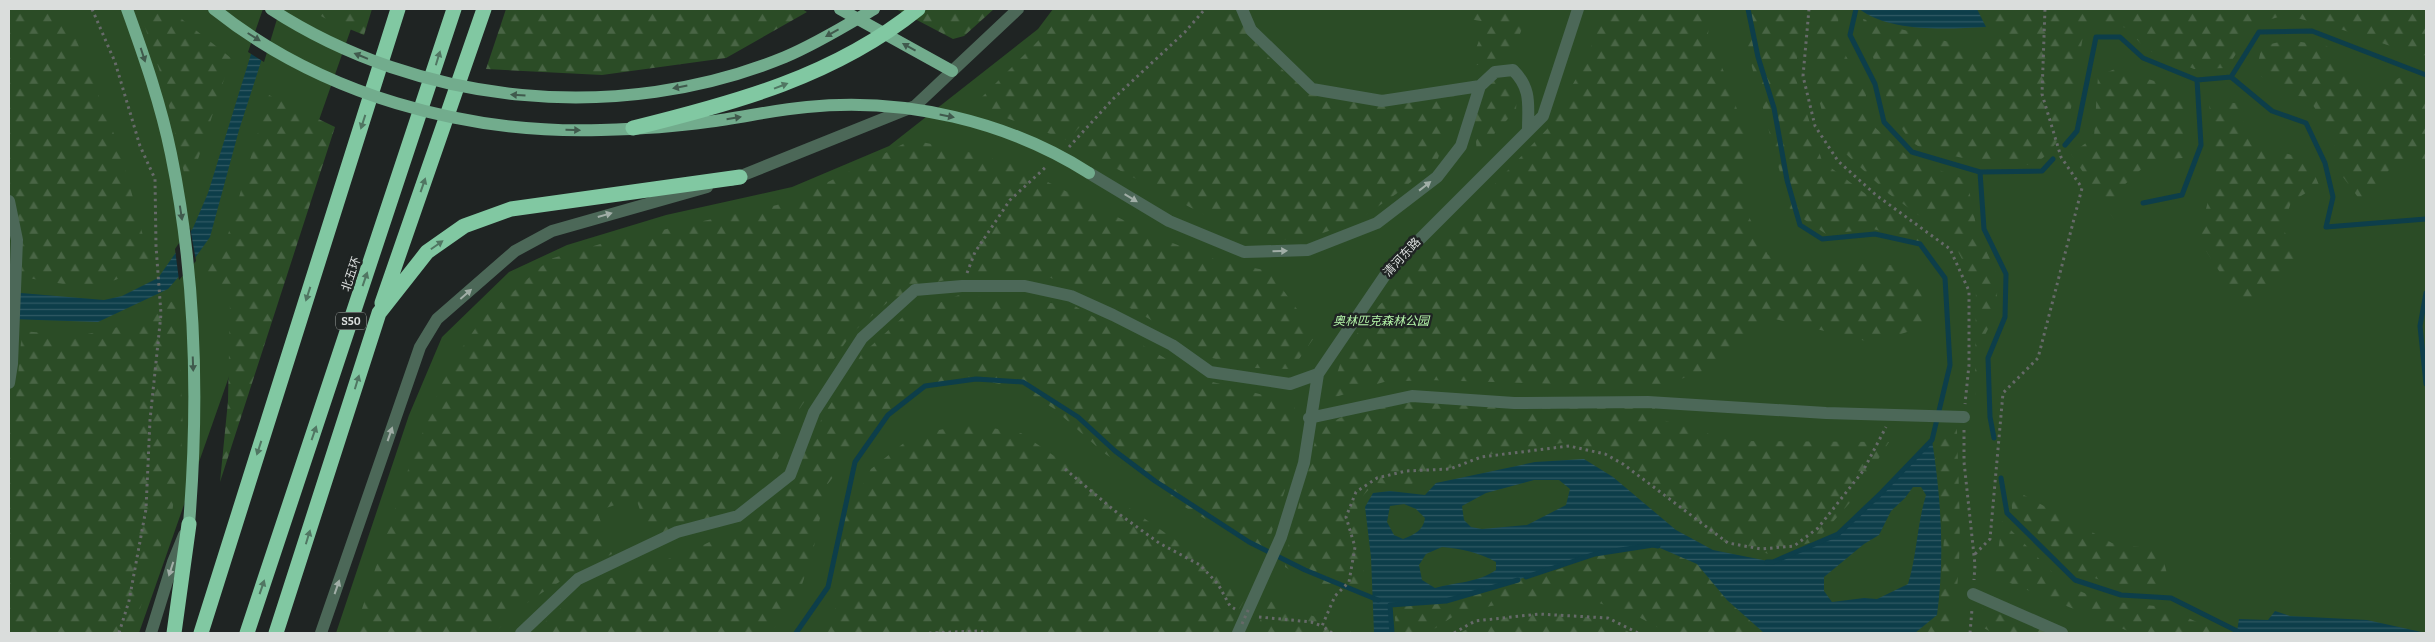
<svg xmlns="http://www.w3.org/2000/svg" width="2435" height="642" font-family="Bitter,'Noto Sans SC',serif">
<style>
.green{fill:#2b4c26}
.forest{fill:url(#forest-firs)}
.water{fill:url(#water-rules);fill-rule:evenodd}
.pier{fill:#1f2423}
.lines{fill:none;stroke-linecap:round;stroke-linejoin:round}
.stream{stroke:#0d3e4a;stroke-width:5}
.path{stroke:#666a69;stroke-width:3;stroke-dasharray:2.5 4;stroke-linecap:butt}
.minor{stroke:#4c6858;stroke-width:12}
.major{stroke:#72ac8d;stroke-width:12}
.highway{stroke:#81c8a2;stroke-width:15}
.path-bridge{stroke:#666a69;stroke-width:3;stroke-dasharray:2.5 4;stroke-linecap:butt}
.major-bridge{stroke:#72ac8d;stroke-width:12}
.highway-bridge{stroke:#81c8a2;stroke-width:15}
.oneway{fill:#405a4d}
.oneway2{fill:#507662}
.oneway3{fill:#a1aea7}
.labels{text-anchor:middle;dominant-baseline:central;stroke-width:5;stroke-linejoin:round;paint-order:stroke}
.shield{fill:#1f2423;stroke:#a2a6a4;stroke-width:1}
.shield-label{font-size:11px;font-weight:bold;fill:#dadddc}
.street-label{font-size:12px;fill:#dadddc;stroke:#1f2423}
.park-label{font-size:12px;font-style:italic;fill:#b6f7ab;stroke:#1f2423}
</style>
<defs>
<pattern id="forest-firs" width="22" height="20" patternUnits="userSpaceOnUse" patternTransform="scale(1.25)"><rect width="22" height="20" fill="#2b4c26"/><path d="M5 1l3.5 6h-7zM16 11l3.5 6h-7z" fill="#496545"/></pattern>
<pattern id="water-rules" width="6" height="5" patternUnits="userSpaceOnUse" patternTransform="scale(1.25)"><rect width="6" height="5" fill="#0d3e4a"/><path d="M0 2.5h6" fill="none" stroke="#305964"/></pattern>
</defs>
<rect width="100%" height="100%" fill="#1f2423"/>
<path class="green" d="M9 9H358L139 633H9Z
M1053 9H2426V633H336L409 415 442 337 509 272 567 245 666 215 792 187 889 146 1038 29Z"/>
<path class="forest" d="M9 9H64L120 149 151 266 92 289 22 277 21 233 9 177Z
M139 9H169L231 58 188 190 164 84Z
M308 9H372L364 35 330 21Z
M506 9H802L807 12 726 58 602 75 486 69Z
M896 9H994L964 36 953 39Z
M1065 9H1196L1067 140 973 106 1047 32Z
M1223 9H1237L1261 51 1301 86 1379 104 1462 93 1437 161 1396 194 1357 221 1300 241 1241 234 1079 149Z
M1459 9H1529L1512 56 1469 67 1486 22 1464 18Z
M1603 9H1711L1708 34 1729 84 1744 132 1743 179 1748 215 1768 255 1802 262 1896 265 1920 287 1928 325 1874 343 1775 319 1703 371 1659 387 1427 380 1384 382 1329 399 1344 352 1371 314 1549 127 1588 57Z
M1748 9H1803L1795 76 1822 161 1937 248 1905 237 1873 229 1826 234 1790 210 1748 52Z
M1819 9H1839L1837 40 1865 90 1871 124 1913 161 1967 180 1977 230 1998 277 1996 313 1985 335 1975 395 1976 286 1951 238 1889 194 1846 154 1825 123 1813 76 1814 21Z
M1982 9H2426V55L2420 56 2340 29 2285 15 2255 24 2227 68 2194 69 2147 50 2126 28 2107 22 2085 27C2075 68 2079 123 2046 155 2031 170 2010 165 1992 163 1978 161 1929 152 1918 146 1891 130 1870 48 1863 19L1994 54 1992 29Z
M2288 40 2327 46 2345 74 2368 95 2401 77 2426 88V159L2394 165 2360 200 2343 177 2332 135 2309 99 2273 88 2256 71 2262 46Z
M2115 69 2184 90 2183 158 2150 161 2122 187 2114 219 2071 154 2094 137 2098 76Z
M1507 76 1517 92 1516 110 1477 153C1474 119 1472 105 1494 78Z
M269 95 335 127 220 482 228 401 230 304 203 278 227 238Z
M2209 102 2237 103 2251 145 2308 159 2319 185 2291 202 2283 227 2296 263 2277 282 2252 303 2230 288 2194 232 2204 217 2216 169Z
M911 140 962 150 1014 165 1157 237 1219 261 1269 271 1316 335 1292 369 1255 368 1203 356 1169 330 1096 289 1034 274 973 273 925 285 888 302 852 333 798 411 770 477 747 504 724 517 650 540 636 498 597 511 612 554C576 573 519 600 496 633H354L408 470 447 370 481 320 550 259 607 242 777 205 830 181Z
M959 295 1073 305 1201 379 1295 403 1289 477 1265 554 1183 506 1104 453 1053 408 1021 389 968 377 917 386 866 434 827 485 813 551 794 609 771 631 762 633H533L563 606 608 579 689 552 752 521 785 487 825 413 861 355 903 317Z
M178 298 183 436 172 513 132 633H9V427L16 398 22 331 79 336 131 324Z
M1413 395 1654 407 1663 420 1732 441 1889 442 1854 498 1816 541 1769 554 1714 539 1604 449 1562 443 1479 456 1409 485 1375 483 1357 502 1365 590H1322L1285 567 1288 547 1318 430 1349 413Z
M969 424 1021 433 1249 591 1227 633H825L839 600 843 521 871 469 914 435Z
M1941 425 1957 429C1957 464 1969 614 1942 632 1936 636 1920 633 1912 633L1939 610 1944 538 1935 457Z
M2011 488 2112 543 2161 550 2170 586 2125 589 2078 572 2012 509Z
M2002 521 2064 584 2100 600 2164 607 2221 633H2133L1995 577Z
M1619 540 1675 545 1777 633H1668L1635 615 1581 597 1532 598 1460 612 1428 633H1396L1395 617 1408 597 1547 573 1591 559Z
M1270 601 1350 629 1351 633H1254Z
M1980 608 2058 633H1993L1982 627Z
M1525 613H1573L1619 627 1631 633H1460L1475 625Z"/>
<path class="water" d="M265 9H278L239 130 210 237 195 258 168 289 98 322 9 319V292L104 300 122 296 158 278 193 228 208 193Z
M1859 9H1977L1986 27C1946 29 1892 33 1859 9Z
M1932 440C1941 498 1945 556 1937 615L1915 633H1764L1727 600 1697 564 1653 545 1595 554 1493 588 1446 601 1390 605 1392 633H1374L1371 557 1365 507 1373 493 1390 491 1425 495 1436 483 1535 462 1584 459 1613 477 1676 530 1713 550 1773 562 1838 534 1881 493ZM1534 480H1559L1570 489 1566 505 1527 525 1482 529 1471 527 1464 520 1462 506 1486 493ZM1913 487H1921L1926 495C1917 524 1917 555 1908 584L1877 599 1864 598 1832 602 1824 591V577L1864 544 1879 535 1891 511 1905 498ZM1404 504 1416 509 1425 518C1423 531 1415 534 1403 539L1394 535 1387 522 1390 506ZM1442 547C1462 549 1478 552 1496 562V570C1477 583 1456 582 1435 588L1422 580 1419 565 1426 554Z
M2275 611 2290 616 2367 620 2426 633H2240L2237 631 2239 619 2268 620Z"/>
<path class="pier" d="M263 9H280L264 62 248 52Z
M190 227 196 261 179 280 175 249Z"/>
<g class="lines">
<path class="stream" d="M1748 9 1758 57 1774 108 1787 180 1800 225 1822 239 1875 234 1920 244 1945 278 1950 365 1932 440 1881 493 1838 534 1773 562H1767
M1856 9 1850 35 1875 84 1884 122 1912 152 1980 172 1984 229 2006 274 2005 317 1988 358 1990 417 1994 438
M2231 77 2272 111 2306 123 2325 163 2333 197 2326 227 2426 219
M2065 145 2077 131 2096 37H2120L2143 58 2197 80 2231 77 2259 32 2312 31 2426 75
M1980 172 2042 171 2053 159
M2143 203 2182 195 2201 145 2197 80
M2426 293 2420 326 2426 384
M2001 478 2007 513 2075 580 2121 595 2171 598 2237 631
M1526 577 1595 554 1653 545 1658 546
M796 633 828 587 855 462 888 415 925 386 976 379 1023 382 1078 417 1115 451 1155 481 1249 542 1305 570 1378 600
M1392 633 1390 605 1446 601 1518 580"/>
<path class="path" d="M92 9 115 62 140 146 155 179 156 246 161 314 150 420 146 509 129 601 119 633
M1809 9 1803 76 1815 126 1838 161 1876 195 1950 249 1969 291V365L1965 404
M1069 147 1113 99 1185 32 1205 9
M967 273 975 252 1010 200 1047 166
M1964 430V462L1975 565 1974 580
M1065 469 1115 511 1159 543 1200 565 1218 584 1230 606 1235 609
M1975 554 1990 539 2003 393 2038 358 2082 188 2061 157 2042 94 2045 9
M1259 617 1311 622 1322 626
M929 633 979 631 988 633
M1332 633 1322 626 1335 596 1349 582 1355 547 1346 517 1356 492 1377 478 1406 471 1450 469 1481 457 1569 446 1605 454 1623 464 1728 543 1761 549 1794 546 1818 528 1863 471 1886 427
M1454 633 1475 621 1539 614 1608 618 1638 633
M1970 633 1972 609"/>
<path class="minor" d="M1242 9 1251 30 1312 89 1382 101 1480 86 1495 72 1513 70C1532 89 1528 105 1528 130
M1089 173 1169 221 1244 252 1308 250 1377 223 1437 177 1461 146 1480 86
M731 180 915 106 1018 9
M9 201 17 240 12 364 9 383
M1309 418 1412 396 1514 403 1648 402 1826 413 1964 417
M1973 594 2062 633
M151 633 173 562 184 535
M321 633 420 347 437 319 515 251 552 231 707 187
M521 633 578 579 677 532 738 516 790 475 814 412 862 338 915 290 962 286H1025L1071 296 1113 315 1172 345 1210 372 1290 384 1318 374
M1238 633 1281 537 1304 463 1318 374 1388 271 1543 116 1578 9"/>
<path class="major" d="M127 9C144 56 161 105 171 154 196 275 199 401 189 524
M840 9 952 71"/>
<path class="highway" d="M382 303 484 9
M174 633 189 524
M201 633 398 9
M247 633 454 9
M276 633 379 313 427 252 464 226 511 209 740 177"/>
<path class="path-bridge" d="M1242 624 1249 608"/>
<path class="major-bridge" d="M214 9C322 95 464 134 601 130 636 129 672 127 707 122 740 118 773 110 807 107 904 97 1007 121 1089 173
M271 9C420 106 619 125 785 57 816 44 845 26 874 9"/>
<path class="highway-bridge" d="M633 128C735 103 835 76 918 9"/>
</g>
<defs><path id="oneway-solid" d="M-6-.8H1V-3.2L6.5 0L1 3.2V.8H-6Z" transform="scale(1.25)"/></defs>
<g class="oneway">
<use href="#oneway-solid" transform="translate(832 33) rotate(151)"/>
<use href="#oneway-solid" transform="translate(254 37) rotate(32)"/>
<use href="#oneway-solid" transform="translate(909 47) rotate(-151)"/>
<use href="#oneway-solid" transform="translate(143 55) rotate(72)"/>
<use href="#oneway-solid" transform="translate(361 56) rotate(-158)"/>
<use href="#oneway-solid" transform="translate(680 87) rotate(169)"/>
<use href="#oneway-solid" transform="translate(518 95) rotate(-176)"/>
<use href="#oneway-solid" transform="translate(947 116) rotate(11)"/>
<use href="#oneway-solid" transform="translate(734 118) rotate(-9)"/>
<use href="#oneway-solid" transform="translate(573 130) rotate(2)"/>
<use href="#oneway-solid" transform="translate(181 213) rotate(81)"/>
<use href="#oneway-solid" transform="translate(193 364) rotate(88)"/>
</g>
<g class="oneway2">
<use href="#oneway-solid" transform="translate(438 58) rotate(-73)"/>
<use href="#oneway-solid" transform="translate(781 86) rotate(-21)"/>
<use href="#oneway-solid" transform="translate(363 122) rotate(108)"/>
<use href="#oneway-solid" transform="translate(423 185) rotate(-71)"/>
<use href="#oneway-solid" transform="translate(437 245) rotate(-35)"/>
<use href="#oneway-solid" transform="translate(365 279) rotate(-71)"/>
<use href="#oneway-solid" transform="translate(308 294) rotate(108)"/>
<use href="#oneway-solid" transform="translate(357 382) rotate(-73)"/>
<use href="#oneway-solid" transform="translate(314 433) rotate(-71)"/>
<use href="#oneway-solid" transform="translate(259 448) rotate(108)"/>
<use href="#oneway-solid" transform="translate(308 537) rotate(-73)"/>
<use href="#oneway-solid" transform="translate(262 587) rotate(-71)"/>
</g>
<g class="oneway3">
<use href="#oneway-solid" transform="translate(1425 186) rotate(-38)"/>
<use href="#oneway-solid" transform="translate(1131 198) rotate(31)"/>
<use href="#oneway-solid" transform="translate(605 215) rotate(-16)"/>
<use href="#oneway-solid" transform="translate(1280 251) rotate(-2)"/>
<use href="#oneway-solid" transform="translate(466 294) rotate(-41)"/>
<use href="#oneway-solid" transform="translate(390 434) rotate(-71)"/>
<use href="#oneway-solid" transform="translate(171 569) rotate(108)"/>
<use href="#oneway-solid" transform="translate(337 587) rotate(-71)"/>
</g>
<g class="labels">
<rect class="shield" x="336" y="312.5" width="30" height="17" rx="4"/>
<g class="shield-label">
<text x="351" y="321">S50</text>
</g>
<g class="street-label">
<text transform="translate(1402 257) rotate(-47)">清河东路</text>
<text transform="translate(351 274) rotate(-71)">北五环</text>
</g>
<g class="park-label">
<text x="1381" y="321">奥林匹克森林公园</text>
</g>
</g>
<rect width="2435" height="642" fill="none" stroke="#dadddc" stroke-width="20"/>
</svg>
